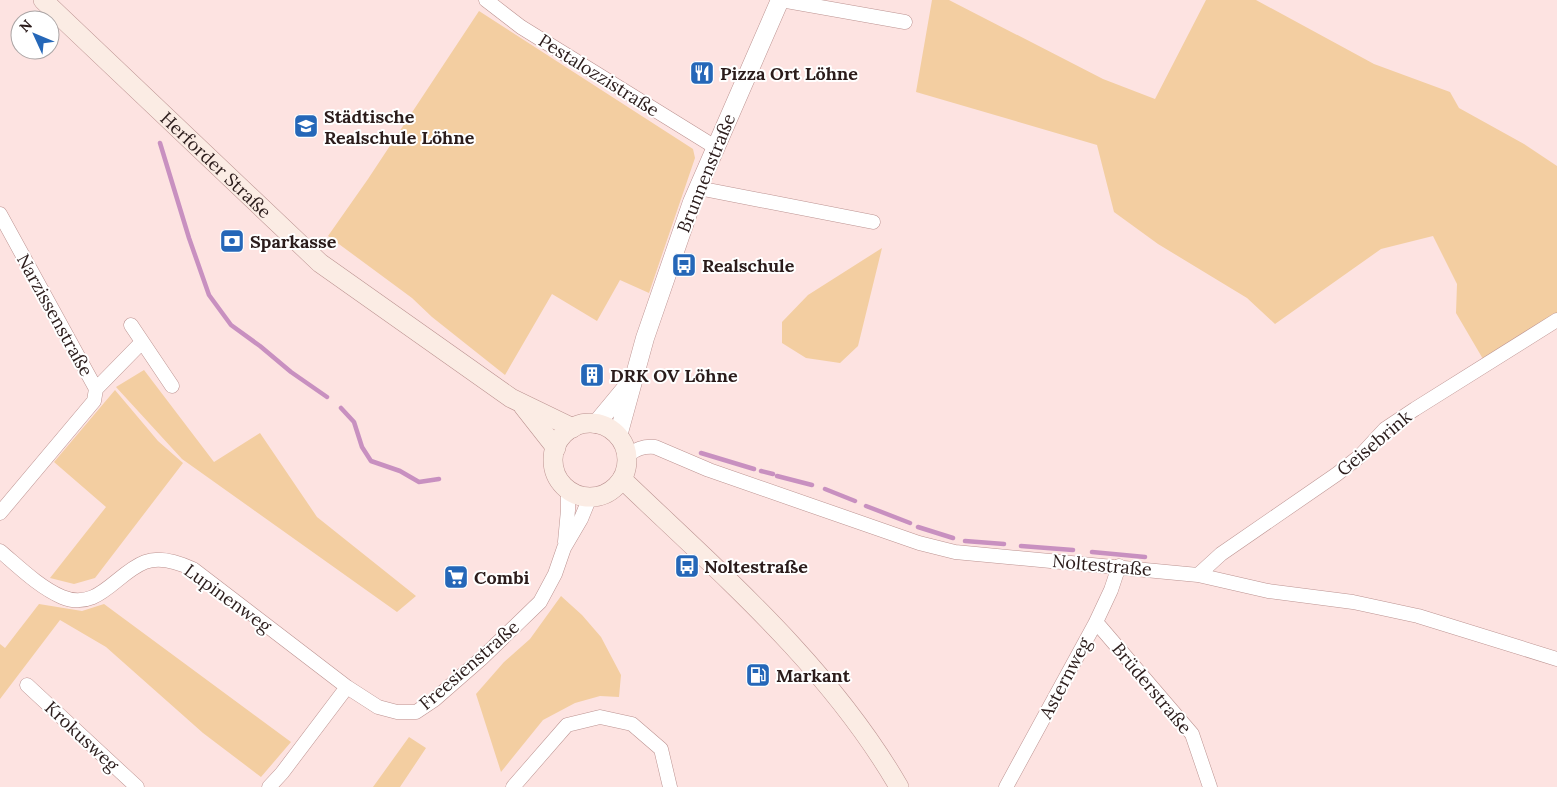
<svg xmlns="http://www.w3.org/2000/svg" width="1557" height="787" font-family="Lora,serif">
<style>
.green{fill:#f3cea1}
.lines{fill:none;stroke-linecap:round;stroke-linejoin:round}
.stream{stroke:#c890c0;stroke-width:4.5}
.minor-casing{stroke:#bc9391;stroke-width:15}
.tertiary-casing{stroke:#bc9391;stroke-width:19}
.secondary-casing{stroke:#bc9391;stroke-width:20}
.minor{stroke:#fff;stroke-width:14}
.tertiary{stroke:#fff;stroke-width:18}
.secondary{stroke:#fbece4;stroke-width:19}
.labels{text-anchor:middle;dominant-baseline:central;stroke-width:4;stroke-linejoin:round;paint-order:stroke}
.poi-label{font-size:18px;font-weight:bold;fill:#2b1c1b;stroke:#fff;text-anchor:start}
.street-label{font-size:18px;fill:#2b1c1b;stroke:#fff}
</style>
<rect width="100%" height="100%" fill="#fde3e1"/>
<path class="green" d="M932 0H949L1103 79 1155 99 1206 0H1256L1374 64 1450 92 1459 108 1524 144 1557 166V313L1483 359 1456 313 1457 284 1433 236 1381 249 1275 324 1247 298 1158 244 1114 212 1097 145 916 92Z
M479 11 693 149 695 158 649 293 620 280 597 321 552 294 505 375 432 317 412 298 328 236 368 179Z
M882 248 858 346 840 363 806 358 782 343V322L808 295Z
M144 370 214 462 260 433 317 517 416 596 397 612 182 459 116 387Z
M115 390 158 441 183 463 95 578 74 584 50 578 106 507 54 462Z
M561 596 582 615 601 637 621 675 619 697 600 696 575 703 543 720 501 772 476 694 504 662 530 639Z
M39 604 82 611 104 604 291 742 261 777 203 733 106 647 60 620 0 699V644L5 648Z
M409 737 426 748 400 787H373Z"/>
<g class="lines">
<path class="stream" d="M160 143 189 238 209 295 231 325 260 346 291 372 327 397
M341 408 354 422 362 447 371 461 400 471 419 482 439 479
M701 453 754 469
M761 471 773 474
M777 476 812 485
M825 489 855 501
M866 506 910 523
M918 527 953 538
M965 541 1004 544
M1021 546 1073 550
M1092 552 1145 557"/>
<defs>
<path id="minor" d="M486 0 521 27 715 147
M781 0 905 22
M698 188 873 222
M0 214 96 389 94 401 0 513
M131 325 172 386
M96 389 142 342
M627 456C636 449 643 446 655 447L709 470 919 543 955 552 1198 575 1268 591 1353 602 1418 616 1557 659
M565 542 568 510V490
M0 551C19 567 39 587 62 597 98 612 116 573 145 562 160 556 180 563 193 569L347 687
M1198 575 1221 554 1337 474 1360 456 1385 429 1415 409 1557 320
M1096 622 1192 734 1210 787
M27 685 137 787
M269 787 282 773 347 687 378 707 397 712H416L434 700 482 658 540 602 555 574 564 548 581 519 590 497
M513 787 567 725 600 717 632 724 661 749 670 787
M1006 787 1096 622 1111 590 1119 566"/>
<path id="tertiary" d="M596 424 630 383
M618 436 645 338 692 202 780 0"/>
<g id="secondary">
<path id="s1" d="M43 0 320 263 511 398 573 428"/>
<path d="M523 406 556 448"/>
<circle cx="590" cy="460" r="37"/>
<path d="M622 479C721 574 829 666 899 787"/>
</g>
</defs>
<use href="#minor" class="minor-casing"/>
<use href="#tertiary" class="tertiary-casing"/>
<use href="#secondary" class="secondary-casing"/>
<use href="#minor" class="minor"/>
<use href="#tertiary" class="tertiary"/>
<use href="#secondary" class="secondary"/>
</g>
<defs>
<symbol id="restaurant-square" viewBox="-11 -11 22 22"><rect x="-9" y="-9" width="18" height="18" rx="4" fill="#2567b8" stroke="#fff"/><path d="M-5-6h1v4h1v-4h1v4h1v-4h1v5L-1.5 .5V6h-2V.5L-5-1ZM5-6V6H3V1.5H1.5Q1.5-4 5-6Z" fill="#fff"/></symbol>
<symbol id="school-square" viewBox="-11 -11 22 22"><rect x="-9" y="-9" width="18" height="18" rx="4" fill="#2567b8" stroke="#fff"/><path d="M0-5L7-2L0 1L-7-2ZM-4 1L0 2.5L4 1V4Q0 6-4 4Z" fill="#fff"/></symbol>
<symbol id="bank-square" viewBox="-11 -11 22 22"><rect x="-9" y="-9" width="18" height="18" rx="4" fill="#2567b8" stroke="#fff"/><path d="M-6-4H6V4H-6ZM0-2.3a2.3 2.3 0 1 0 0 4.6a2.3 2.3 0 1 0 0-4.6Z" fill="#fff"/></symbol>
<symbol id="bus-square" viewBox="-11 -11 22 22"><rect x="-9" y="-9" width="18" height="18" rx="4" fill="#2567b8" stroke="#fff"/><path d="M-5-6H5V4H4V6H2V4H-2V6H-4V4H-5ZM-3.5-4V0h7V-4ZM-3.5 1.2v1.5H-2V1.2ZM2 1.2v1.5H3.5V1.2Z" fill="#fff"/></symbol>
<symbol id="building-square" viewBox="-11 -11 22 22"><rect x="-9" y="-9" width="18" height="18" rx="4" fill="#2567b8" stroke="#fff"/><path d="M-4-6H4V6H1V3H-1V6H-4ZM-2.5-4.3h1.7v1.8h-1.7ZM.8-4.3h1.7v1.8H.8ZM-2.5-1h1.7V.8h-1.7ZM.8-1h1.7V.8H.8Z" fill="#fff"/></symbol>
<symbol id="supermarket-square" viewBox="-11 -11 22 22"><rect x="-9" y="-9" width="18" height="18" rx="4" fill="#2567b8" stroke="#fff"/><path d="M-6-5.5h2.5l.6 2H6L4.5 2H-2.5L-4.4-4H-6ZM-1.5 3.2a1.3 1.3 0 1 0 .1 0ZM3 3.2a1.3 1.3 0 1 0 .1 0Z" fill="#fff"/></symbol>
<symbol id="fuel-square" viewBox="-11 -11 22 22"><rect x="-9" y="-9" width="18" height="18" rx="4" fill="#2567b8" stroke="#fff"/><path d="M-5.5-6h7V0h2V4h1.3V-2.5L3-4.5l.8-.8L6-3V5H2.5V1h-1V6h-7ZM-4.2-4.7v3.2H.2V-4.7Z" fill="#fff"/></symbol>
</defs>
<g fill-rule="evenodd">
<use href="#restaurant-square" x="688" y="59" width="28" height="28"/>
<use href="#school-square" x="292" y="112" width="28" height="28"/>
<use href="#bank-square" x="218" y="227" width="28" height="28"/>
<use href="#bus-square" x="670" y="251" width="28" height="28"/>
<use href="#building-square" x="578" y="361" width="28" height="28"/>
<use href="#bus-square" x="673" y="552" width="28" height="28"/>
<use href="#supermarket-square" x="442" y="563" width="28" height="28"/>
<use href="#fuel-square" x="744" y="661" width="28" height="28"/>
</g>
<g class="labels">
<g class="poi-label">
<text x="720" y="73">Pizza Ort Löhne</text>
<text x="324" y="116">Städtische<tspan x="324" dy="21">Realschule Löhne</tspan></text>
<text x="250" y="241">Sparkasse</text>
<text x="702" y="265">Realschule</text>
<text x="610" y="375">DRK OV Löhne</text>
<text x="704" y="566">Noltestraße</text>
<text x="474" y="577">Combi</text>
<text x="776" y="675">Markant</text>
</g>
<g class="street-label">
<text transform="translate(599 75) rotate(32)">Pestalozzistraße</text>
<text stroke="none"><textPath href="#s1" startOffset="239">Herforder Straße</textPath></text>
<text transform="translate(706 173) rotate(-68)">Brunnenstraße</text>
<text transform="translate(55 315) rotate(61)">Narzissenstraße</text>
<text transform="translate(1374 443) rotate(-40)">Geisebrink</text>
<text transform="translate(1102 565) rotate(5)">Noltestraße</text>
<text transform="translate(228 598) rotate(36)">Lupinenweg</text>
<text transform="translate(469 665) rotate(-41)">Freesienstraße</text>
<text transform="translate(1065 678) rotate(-62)">Asternweg</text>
<text transform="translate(1152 688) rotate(50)">Brüderstraße</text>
<text transform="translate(82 736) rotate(43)">Krokusweg</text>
</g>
</g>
<g transform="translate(35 35) rotate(314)"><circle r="24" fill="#ffffff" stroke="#aaa4a4"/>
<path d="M0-4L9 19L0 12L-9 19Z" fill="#2567b8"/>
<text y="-8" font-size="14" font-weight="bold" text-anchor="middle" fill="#2b1c1b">N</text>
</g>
</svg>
